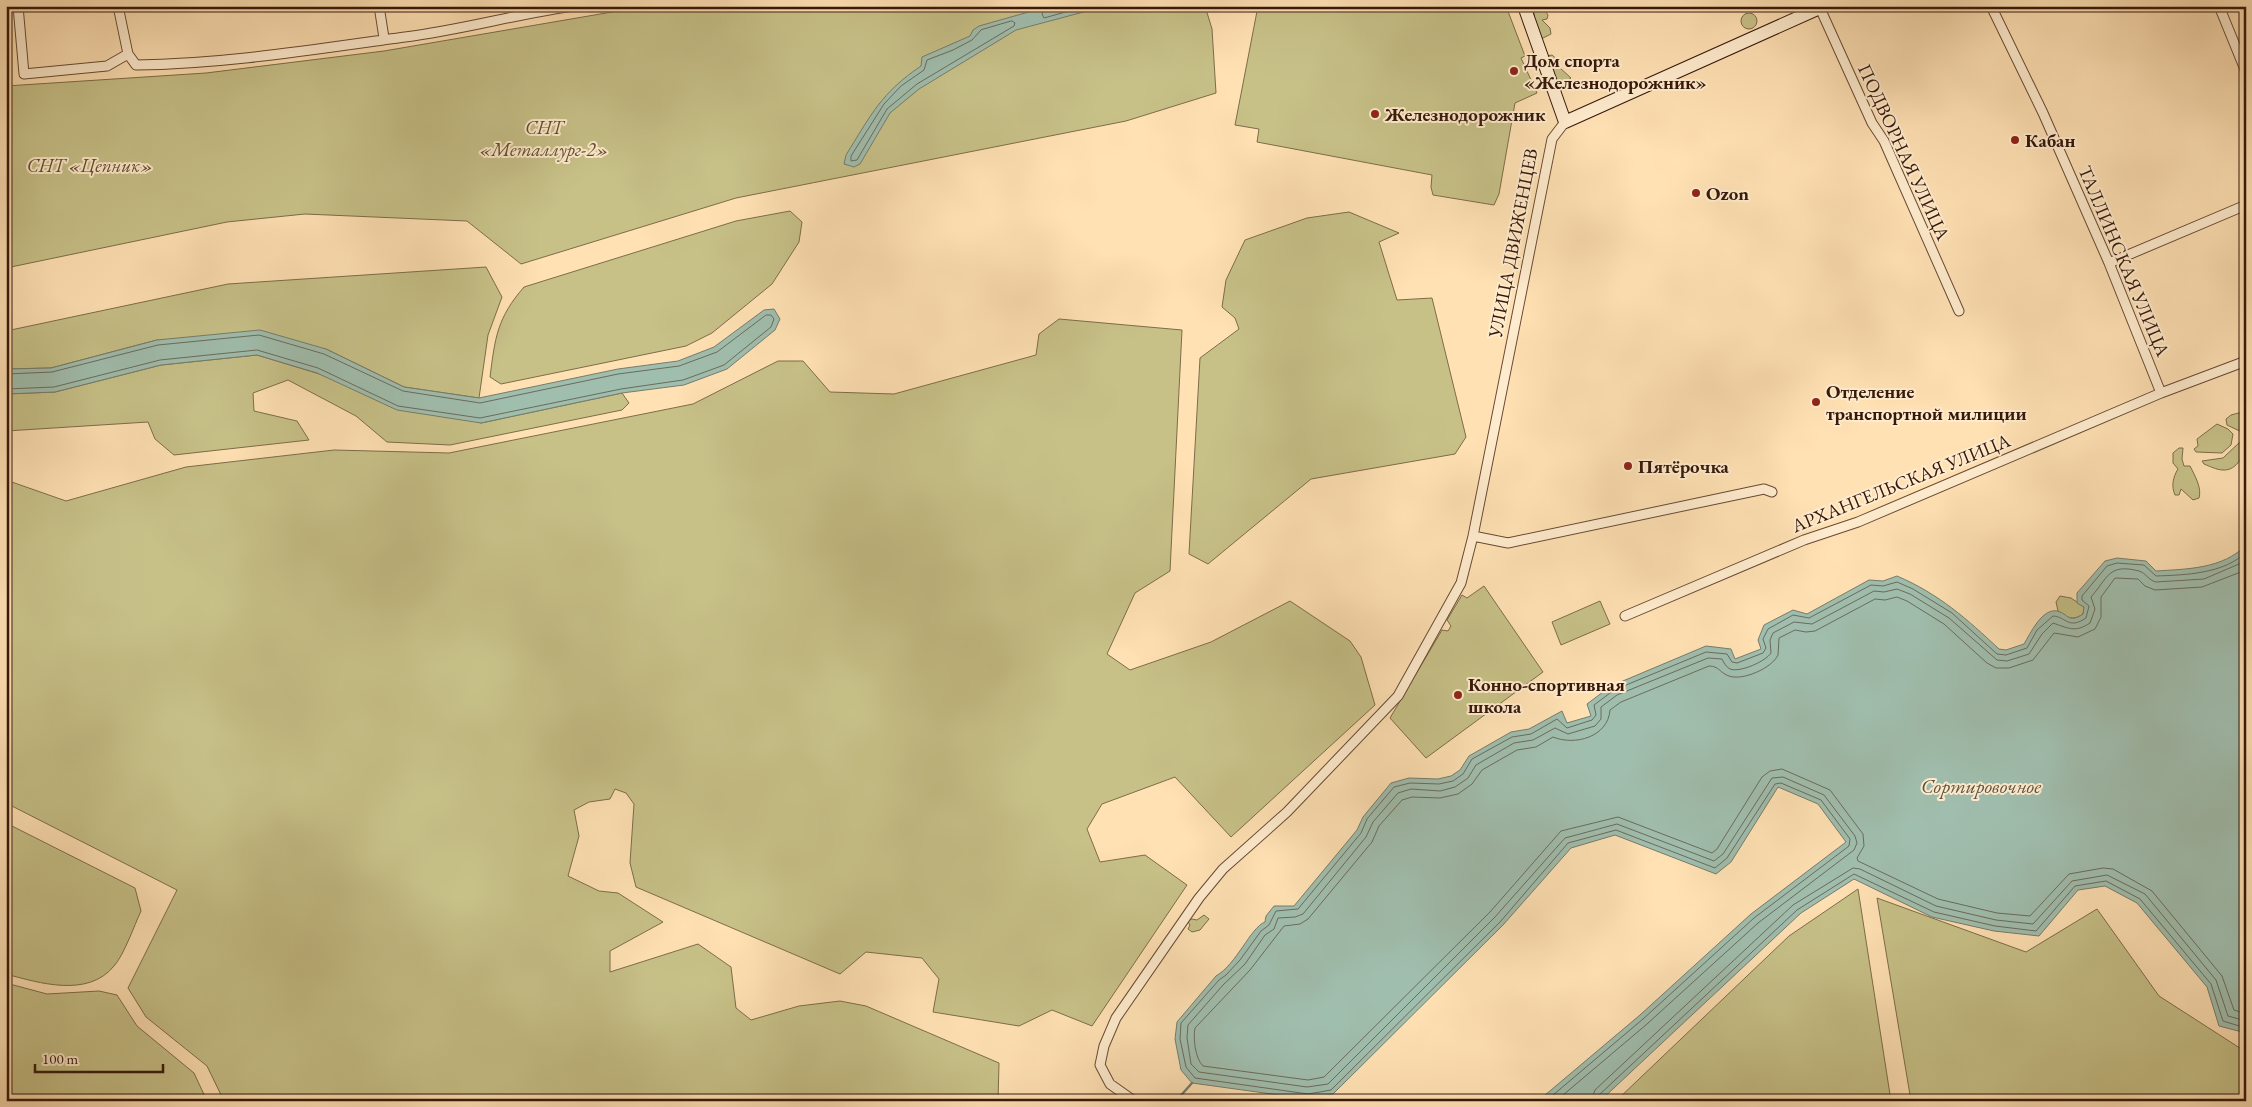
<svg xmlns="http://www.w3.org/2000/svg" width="2252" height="1107" font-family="'EB Garamond',serif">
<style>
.green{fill:#c7c188;stroke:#7e6c49}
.water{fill:#a0beae;stroke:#767c6c}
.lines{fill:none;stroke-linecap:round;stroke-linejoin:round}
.shore{stroke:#6b6b5c;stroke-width:1}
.stream{stroke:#767c6c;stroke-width:2.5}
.street-casing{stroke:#684a34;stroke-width:11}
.secondary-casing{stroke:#36180a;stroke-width:14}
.street{stroke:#ffecce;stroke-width:9}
.secondary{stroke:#ffecce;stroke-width:12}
.poi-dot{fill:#8f2418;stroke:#ffecce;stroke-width:2}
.labels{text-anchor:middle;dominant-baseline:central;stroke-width:4;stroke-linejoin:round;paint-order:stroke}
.poi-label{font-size:19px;font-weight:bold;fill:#36180a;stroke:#ffecce;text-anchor:start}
.park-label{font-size:19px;font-style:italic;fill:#624b30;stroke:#ffecce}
.street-label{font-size:19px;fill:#36180a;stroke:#ffecce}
.water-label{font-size:20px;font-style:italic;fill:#5b5243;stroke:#ffecce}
</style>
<rect width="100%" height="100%" fill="#ffe1b4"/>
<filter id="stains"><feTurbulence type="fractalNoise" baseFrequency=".004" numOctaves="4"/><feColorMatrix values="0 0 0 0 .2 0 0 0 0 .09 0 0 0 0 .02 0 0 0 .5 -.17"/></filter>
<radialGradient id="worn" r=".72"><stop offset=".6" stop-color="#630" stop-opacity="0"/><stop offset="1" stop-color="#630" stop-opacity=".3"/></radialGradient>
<path class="green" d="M647 6H1205L1212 29 1216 93 1126 121 736 198 521 264 467 221 305 214 227 222 6 268V86L206 73 384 51Z
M1258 6H1506L1525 56 1521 58 1537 93 1515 103 1499 194 1494 205 1433 195 1431 187 1432 175 1257 142 1259 129 1235 125Z
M1530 6H1542L1548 15 1547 19 1542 20 1550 28 1551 34 1541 39 1534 25V9Z
M1741 21a8 8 0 1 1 16 0a8 8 0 1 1-16 0Z
M1552 55 1559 61V67L1571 78 1566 81 1567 84 1565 89 1558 91 1547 56Z
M790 211 802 222 799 242 772 284 712 333 686 346 501 384 490 377C495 338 497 318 524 287L736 221Z
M1349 212 1399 233 1379 242 1397 300 1432 298 1466 437 1455 454 1311 479 1208 564 1189 554 1200 358 1239 329 1235 318 1222 307 1226 280 1245 240 1307 218Z
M486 267 502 297 488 335 479 398 404 387 326 349 157 340 51 368 6 369V331L228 284Z
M1059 319 1182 330 1170 571 1135 593 1107 654 1130 670 1211 642 1290 601 1350 641 1361 657 1375 705 1231 837 1175 777 1102 804 1087 829 1100 862 1145 855 1187 885 1092 1026 1052 1010 1019 1026 933 1012 939 979 922 958 866 952 840 974 636 887 630 863 634 804 626 793 615 789 610 799 589 802 574 810 579 836 568 876 599 891 618 893 663 922 610 951V972L698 944 731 967 736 1008 751 1020 799 1006 840 1001 866 1006 999 1063 998 1101H224L207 1066 146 1017 128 988 177 890 6 803V480L66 501 186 467 334 450 449 453 693 404 778 361H803L830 392 894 394 1036 355 1039 334Z
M257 355 481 423 622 393 629 403 622 410 450 445 387 442 356 416 288 380 253 393 254 411 297 421 309 440 174 455 155 439 148 422 6 431V394L55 392 161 365Z
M2246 411V434L2227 425 2226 419 2231 415Z
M2217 424 2228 429 2233 434 2231 445 2222 453 2196 452 2194 449 2198 446 2197 439Z
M2241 441 2246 442C2245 454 2237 471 2223 470 2217 470 2209 466 2204 464L2202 461 2223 458Z
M2179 448H2183L2182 459 2184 466H2190C2195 476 2202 488 2199 498L2193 500 2181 489 2179 495H2175C2171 486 2173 477 2178 469L2173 463V453Z
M1484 586 1543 672 1426 758 1390 718 1442 630 1448 631 1451 626 1447 620 1462 595 1467 598Z
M2060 596 2071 598 2084 607 2083 614C2073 621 2067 618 2058 611L2056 602Z
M1600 601 1610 624 1561 645 1552 622Z
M6 823 135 888 141 911C134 926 124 955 114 966 88 998 39 983 6 974Z
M1858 889 1891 1101H1616L1789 936Z
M1877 898 2026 952 2097 909 2159 996 2246 1052V1101H1911Z
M1204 915 1209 919 1200 930 1192 932 1188 929 1190 925 1187 921 1192 919 1197 920Z
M6 983 47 994 99 991 117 995 137 1026 194 1073 207 1101H6Z"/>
<path class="water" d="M1050 6H1106L1016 30 919 89 890 113 860 164 854 167 844 164 846 155C871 115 881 93 921 66L922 57 970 36 973 30 979 26Z
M774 309 780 319 775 330 727 369 684 385 622 393 481 423 397 410 317 373 257 355 161 365 55 392 6 394V369L51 368 157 340 260 330 326 349 404 387 479 398 618 369 678 361 714 347 764 310Z
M2246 545V1033L2219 1026 2207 987 2137 903 2105 886 2078 890 2039 936 1994 931 1932 917 1854 879 1801 913 1600 1101H1538L1640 1015 1751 914 1846 842 1818 804 1778 787 1731 862 1716 874 1615 835 1571 848 1503 925 1333 1094 1308 1099 1192 1083 1181 1070 1175 1039 1177 1022 1216 976C1237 964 1250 928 1265 922L1266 916 1274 906H1294L1357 830 1363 817 1391 783 1409 778 1438 779 1451 776 1460 770 1469 756 1511 732 1529 729 1562 711 1567 723 1591 716 1587 704 1611 686 1706 646 1731 649 1735 659 1761 649 1758 640 1764 625 1793 610 1807 614 1869 580 1883 581 1897 576C1939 594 1967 619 1999 649L2006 650 2024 644C2030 634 2042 608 2057 611 2069 614 2068 624 2083 614L2084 607 2077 603V593L2105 561 2117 558 2146 561 2156 571C2187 569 2223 569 2246 545Z"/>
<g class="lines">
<path class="shore" d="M1046 6 1042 14 1044 18 1087 6
M1012 21 1015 23 1014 26 917 84 887 109 857 160 851 161V156L884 104 901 86 924 70 927 60 953 50 972 40 981 30Z
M6 374 52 372 158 345 259 335 324 354 403 391 480 403 618 374 679 366 717 352 766 315H771L774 319 771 327 724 365 683 380 621 389 480 418 398 406 318 368 257 350 160 360 54 387 6 389
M2246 570 2202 587 2155 590 2145 586 2138 579 2115 578 2101 597V617L2095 629 2078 637 2054 633 2033 660 2009 668H1996L1987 663 1944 624 1907 601 1897 597 1885 600 1875 599 1815 631 1806 632 1795 630 1779 638 1778 655C1772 668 1743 681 1729 676 1720 673 1719 666 1709 666L1621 702 1610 710C1608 737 1575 746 1553 737L1536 747 1517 750 1482 770 1472 784 1458 794 1440 798 1412 797 1402 800 1379 826 1372 842 1308 919 1300 924 1284 926 1250 970 1195 1028C1193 1038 1195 1058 1203 1066L1308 1080 1324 1077 1490 912 1561 831 1618 817 1712 853 1717 849 1762 777 1770 771 1782 769 1830 790 1863 834 1864 846 1857 858 1858 861 1938 899 1997 913 2030 916 2069 874 2103 868 2113 869 2152 891 2222 976 2234 1010 2246 1014
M1546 1101 1643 1019 1754 918 1849 846 1850 839 1821 800 1781 783 1775 784 1727 858 1715 868 1616 830 1568 843 1500 922 1331 1090 1308 1094 1195 1078 1186 1067 1180 1039 1181 1023 1219 980 1226 975 1240 960 1261 931 1269 925 1276 911 1298 909 1361 833 1367 819 1394 787 1410 783 1439 784 1453 781 1463 774 1472 759 1512 737 1531 734 1557 719 1567 728 1592 720 1596 715 1594 705 1614 690 1706 652 1727 654 1732 662 1737 663 1763 653 1766 648 1763 639 1768 629 1793 615 1809 618 1871 585 1883 586 1897 582 1913 589 1952 613 1997 654 2006 655 2027 648 2037 630 2053 616C2067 617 2068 630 2086 618L2089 606 2082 600V596L2107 566 2117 563 2144 565 2156 576C2184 575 2225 574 2246 552
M1556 1101 1647 1024 1758 923 1854 850 1857 843 1855 836 1824 795 1783 777 1772 778 1723 854 1714 861 1617 824 1565 838 1495 917 1328 1084 1307 1087 1199 1072 1191 1064 1187 1038 1188 1025 1223 985 1245 964 1265 935 1274 929 1278 918 1295 917 1303 914 1366 837 1373 822 1398 793 1411 789 1440 791 1455 787 1468 778 1476 765 1514 743 1533 740 1555 728 1568 734 1595 726 1601 719V707L1617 695 1708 658 1722 659C1724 663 1726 667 1730 669 1740 673 1766 661 1771 653L1770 640 1773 633 1794 622 1812 624 1874 591 1884 592 1897 589 1910 594 1949 618 1997 660 2007 661 2029 654 2042 634 2053 623C2068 628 2075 633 2090 623L2095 609 2091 597C2108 578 2108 563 2139 571 2146 573 2148 580 2156 582L2204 579 2246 561
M1591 1101 1595 1090 1793 905 1853 868 1860 869 1936 906 1996 920 2033 924 2072 881 2107 875 2145 894 2216 980 2228 1016 2246 1021
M1598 1101 1599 1095 1797 910 1854 874 1934 912 1995 926 2036 931 2075 886 2106 881 2140 899 2211 984 2223 1021 2246 1028"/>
<path class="stream" d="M1176 1101 1192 1083"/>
<defs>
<path id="street" d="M18 6 24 74 107 66 128 54 136 65C226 64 316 49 405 37 461 30 517 14 573 6
M118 6 128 54
M379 6 384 38
M1819 6 1872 123 1884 141 1959 311
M1991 6 2043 113 2109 263 2161 393
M2219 6 2246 72
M2109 263 2246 205
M1473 536 1508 543 1764 489 1772 492
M1625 616 1804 540 1858 522 2161 393 2246 361
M1134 1101 1110 1084 1100 1065 1104 1046 1116 1018 1199 898 1223 869 1287 812 1398 696 1461 583 1473 536 1552 139 1565 122"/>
<path id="secondary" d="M1524 6 1565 122 1824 6"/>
</defs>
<use href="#street" class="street-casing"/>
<use href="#secondary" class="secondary-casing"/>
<use href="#street" class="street"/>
<use href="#secondary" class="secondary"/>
</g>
<g class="poi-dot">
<circle cx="1514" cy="71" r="5"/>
<circle cx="1375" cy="114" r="5"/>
<circle cx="2015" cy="140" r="5"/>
<circle cx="1696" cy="193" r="5"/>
<circle cx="1816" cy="402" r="5"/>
<circle cx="1628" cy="466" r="5"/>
<circle cx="1458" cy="695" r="5"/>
</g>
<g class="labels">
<g class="poi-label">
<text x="1524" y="60">Дом спорта<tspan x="1524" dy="22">«Железнодорожник»</tspan></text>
<text x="1385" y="114">Железнодорожник</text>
<text x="2025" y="140">Кабан</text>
<text x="1706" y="193">Ozon</text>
<text x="1826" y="391">Отделение<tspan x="1826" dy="22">транспортной милиции</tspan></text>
<text x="1638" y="466">Пятёрочка</text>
<text x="1468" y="684">Конно-спортивная<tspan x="1468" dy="22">школа</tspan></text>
</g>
<g class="park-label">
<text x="544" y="127">СНТ<tspan x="544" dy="22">«Металлург-2»</tspan></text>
<text x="90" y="165">СНТ «Цепник»</text>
</g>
<g class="street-label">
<text transform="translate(1904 152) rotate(65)">ПОДВОРНАЯ УЛИЦА</text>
<text transform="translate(1513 243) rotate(-79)">УЛИЦА ДВИЖЕНЦЕВ</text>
<text transform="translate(2124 261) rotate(67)">ТАЛЛИНСКАЯ УЛИЦА</text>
<text transform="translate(1901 483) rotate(-22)">АРХАНГЕЛЬСКАЯ УЛИЦА</text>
</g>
<g class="water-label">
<text x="1981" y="786">Сортировочное</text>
</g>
</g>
<rect width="2252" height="1107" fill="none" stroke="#ffe1b4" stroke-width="25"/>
<rect x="8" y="8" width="2237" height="1092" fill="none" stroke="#36180a" stroke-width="2.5"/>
<rect x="12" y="12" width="2227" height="1082" fill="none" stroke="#36180a"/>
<path d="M35 1064v8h128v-8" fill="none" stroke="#36180a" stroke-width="2.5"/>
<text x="42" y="1064" font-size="15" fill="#36180a" stroke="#ffecce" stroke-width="4" paint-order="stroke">100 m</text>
<rect width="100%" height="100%" filter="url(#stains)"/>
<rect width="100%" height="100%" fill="url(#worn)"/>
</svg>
